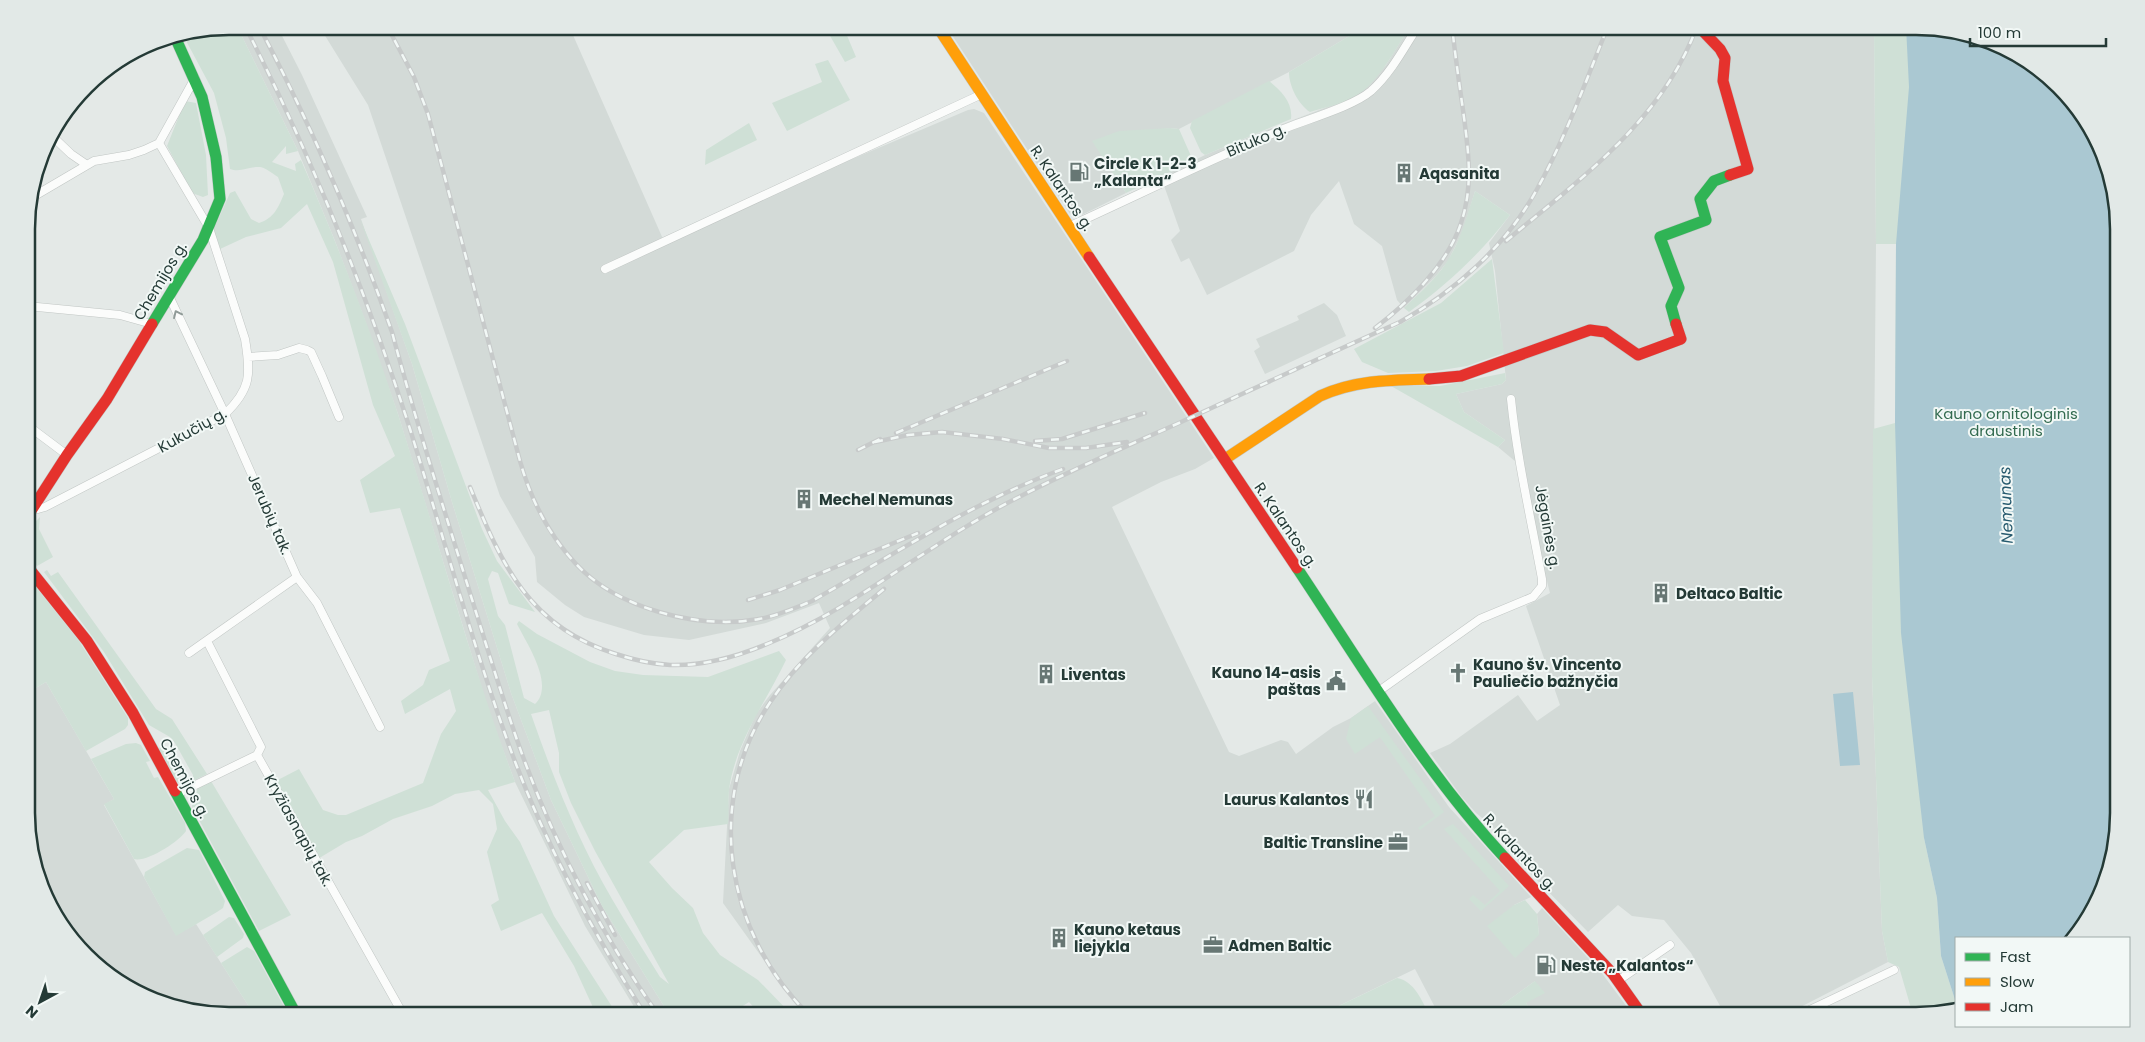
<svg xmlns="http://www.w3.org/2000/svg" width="2145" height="1042" font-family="Poppins,sans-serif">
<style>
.built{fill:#d3dad7}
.green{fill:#cfe0d6;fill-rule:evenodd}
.water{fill:#aac8d2}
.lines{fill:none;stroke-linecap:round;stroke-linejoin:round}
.street-casing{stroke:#c1c6c4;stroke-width:9}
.fast-casing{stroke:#c0c6c4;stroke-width:12}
.slow-casing{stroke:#c0c6c4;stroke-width:12}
.jam-casing{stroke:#c0c6c4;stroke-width:12}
.street{stroke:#fbfcfb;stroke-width:8}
.fast{stroke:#30b455;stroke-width:11}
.slow{stroke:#ff9f0a;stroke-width:11}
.jam{stroke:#e5322d;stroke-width:11}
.rail-casing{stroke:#c7caca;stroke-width:4.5}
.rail{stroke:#f2f8f6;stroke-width:2.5;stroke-dasharray:8;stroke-linecap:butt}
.oneway{stroke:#909b98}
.labels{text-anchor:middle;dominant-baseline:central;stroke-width:4;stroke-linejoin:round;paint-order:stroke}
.street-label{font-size:15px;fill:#243a36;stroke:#f2f8f6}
.poi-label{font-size:15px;font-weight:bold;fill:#243a36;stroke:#f2f8f6;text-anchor:start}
.park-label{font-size:15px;fill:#336b50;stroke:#f2f8f6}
.water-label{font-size:16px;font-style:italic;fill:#265a6e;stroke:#f2f8f6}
.rim{fill:none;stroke:#243a36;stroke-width:2.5}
</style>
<rect width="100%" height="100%" fill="#e4e9e7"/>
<path class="built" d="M237 26H277L302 75 367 217 361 219 412 364 452 502 511 693 551 800 602 906 670 1016 639 1015 585 926 515 782 490 715 398 414 363 315 335 241 298 151Z
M319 26H569L663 239 968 110 974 109 984 113 1214 458 1195 469 1161 482 1112 507 1229 752 1239 756 1281 740 1288 742 1296 754 1333 727 1351 718 1375 701 1449 807 1531 897 1514 905 1539 935 1537 914 1542 908 1601 972 1633 1015H1534L1526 1003 1535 981 1488 1015H1439L1415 969 1320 1015 804 1016 723 903 729 789 740 751 756 714 770 695 830 628 819 603 766 623 689 640 644 635 584 617 565 605 537 582 535 557 500 496 368 105Z
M946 26H1366L1289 72 1179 129 1170 128 1093 141 1126 193 1080 216H1074L1070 214Z
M1410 26H1874L1876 244 1872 676 1882 931 1888 962 1785 1015H1725L1691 953 1664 920 1632 916 1618 905 1588 932 1518 861 1512 849 1492 826 1476 813 1461 796 1430 753 1450 744 1518 695 1537 721 1560 705 1526 606 1550 593 1516 462 1498 447 1505 440 1464 412 1456 394 1502 384 1506 380 1495 271 1489 243 1510 215 1475 191 1463 231 1448 261 1436 276 1404 308 1397 300 1382 246 1354 224 1339 181 1311 215 1294 251 1207 295 1189 258 1181 262 1171 240 1180 231 1161 177 1205 155 1256 134 1356 96 1386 65Z
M1324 303 1337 315 1346 336 1265 374 1254 351 1260 347 1256 339 1299 320 1297 316Z
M46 682 114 799 104 805 176 935 196 924 255 1016H229L140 995 68 936 42 890 28 839V685L34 689Z"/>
<path class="green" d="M229 26H237L298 151 286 154V146L272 162 296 171 295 164 301 160C337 243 370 328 398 414 437 536 470 661 515 782L488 790 505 821 520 842 554 916 618 1016H597L574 966 542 913 501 931 491 905 499 900 487 852 497 829 493 804 479 790 455 794 432 806 393 819 362 836 346 842 316 860 272 783 299 769 323 810 338 815H346L423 783 441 734 456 711 450 689 405 714 401 701 423 685 429 670 450 661 400 508 370 513 360 480 395 456 373 405 333 262 307 204 281 228 246 237 220 249 213 231 230 193 235 191 251 219 259 223C274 218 278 208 284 194L278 177C273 174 266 168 260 167 249 166 241 173 230 169L226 138 214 93 183 35Z
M843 26 856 57 845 62 825 27Z
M1366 26H1410C1395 50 1381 78 1358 95 1345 104 1325 107 1310 112 1298 104 1289 86 1289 72Z
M1874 26H1916L2005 47 2077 106 2103 152 2117 203 1924 838 1937 898 1941 956 1956 1003V1010L1929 1015H1913L1899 967 1888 962 1882 931 1872 676 1873 429 1895 423 1896 244H1876Z
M828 60 850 100 787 131 772 103 822 82 815 64Z
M1269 81C1281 91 1293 102 1291 119L1205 155 1201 152 1190 128 1192 121Z
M185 101 196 103 206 155 208 195 203 197 192 193 167 146Z
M749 123 757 140 705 165 706 150Z
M1170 128 1179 129 1191 156V162L1126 193 1092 141 1119 131Z
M1475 191 1510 215C1481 253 1448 284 1409 312L1404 308C1419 293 1435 280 1446 263 1461 241 1467 215 1475 191Z
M360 219 405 324 482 529 497 561 535 612 509 604 498 573 492 571 488 579 498 616 505 625 524 698 535 704C555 685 527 644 517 624L519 621 537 634 590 662 615 671 643 675 708 677 779 651 786 660C766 702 735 743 729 790 728 801 729 813 728 824L684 830 649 862 672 888 693 908 703 933 720 955 758 980 793 1016H752L757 1011 749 1002 735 1011 739 1016H670L602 906 551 800 511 693 452 502 412 364ZM549 710 559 753V772L571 803 595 851 669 984 660 977C644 951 627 925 612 899 578 841 553 777 531 714Z
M1492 259 1504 353 1467 366 1436 371 1388 373 1362 362 1354 349 1441 303Z
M1505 373 1506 380 1502 384 1456 394 1464 412 1505 440 1498 447 1391 386H1440Z
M40 517 39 529 53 557 37 566C24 547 22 534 40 517Z
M47 570 51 576 58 572 156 709 172 719 207 774 193 781V775L175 743 170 737 149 725 104 652 44 572Z
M27 576 79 641 128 718V725L125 729 86 751 46 682 34 689 28 685Z
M1368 706 1444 812 1420 830 1418 828 1435 816 1380 737 1355 754 1346 739 1351 718Z
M136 743 141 745 150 761 146 762 154 778 158 777 185 823 186 831C180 841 146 863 134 859L104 804 114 799 91 759 126 744Z
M161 745C168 749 184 777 182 784L177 782 159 749Z
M211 781 291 915 259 931 192 807 194 791Z
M1453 824 1509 886 1481 911 1469 899 1473 895 1485 905 1500 891 1444 829Z
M187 848 199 850 225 901 223 908 217 912 176 936 144 877 145 872Z
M1525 900 1537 914 1539 935 1515 958 1487 926 1514 905Z
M229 917 234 918 244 934 243 938 217 957 203 935Z
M247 947 254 951 289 1016H279L277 1012 269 1016H255L221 963Z
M1397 978C1414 981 1422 1000 1429 1015H1320Z
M1535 981 1545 993 1526 1003 1534 1015H1488Z"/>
<path class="water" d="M1906 26H1916L2005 47 2077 106 2103 152 2117 203 2119 813 2098 902 2074 938H1956V1003L1941 956 1937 898 1924 838 1901 633 1895 423 1896 244 1909 87Z
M1853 692 1860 765 1840 766 1833 694Z"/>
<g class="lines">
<defs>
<path id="street" d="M51 135 71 154 87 165
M31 198 94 161 129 155 144 150 159 143 195 78
M1070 226C1138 195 1205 162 1274 133 1300 121 1351 108 1371 91 1391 73 1404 48 1418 26
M605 269 982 94
M169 296 225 414 297 577 317 603 380 727
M27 306 120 315 152 324
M248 357 278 355 299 348 307 350 311 352 322 376 339 417
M27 425 67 455
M34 505 38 509 45 507 225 414C251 389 251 375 245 339L209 228 159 143
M207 641 261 747 257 755 404 1016
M189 653 297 577
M1379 691 1480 619 1533 597 1542 586V579C1531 519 1517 459 1511 399
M177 794 257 755
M1619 980 1670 945
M1799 1015 1894 970"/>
<path id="fast" d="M152 324 203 240 220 199 216 157 202 97 175 37
M1676 324 1671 306 1679 288 1660 237 1706 220 1700 199 1714 181 1730 175
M1297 568C1363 667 1424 771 1505 858
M175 791 297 1016"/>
<path id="slow" d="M937 26 1089 257
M1225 459 1320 396C1355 380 1390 380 1429 379"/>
<path id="jam" d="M1698 26 1720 49 1725 58 1723 81 1748 169 1730 175
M1089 257 1297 568
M1429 379 1461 376 1590 330 1605 332 1638 355 1681 339 1676 324
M27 517 67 455 107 399 152 324
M27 566 87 641 133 713 175 791
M1505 858 1613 974 1642 1015"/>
</defs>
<use href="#street" class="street-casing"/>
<use href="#fast" class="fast-casing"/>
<use href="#slow" class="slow-casing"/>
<use href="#jam" class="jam-casing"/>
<use href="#street" class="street"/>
<use href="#fast" class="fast"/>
<use href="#slow" class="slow"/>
<use href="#jam" class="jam"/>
<defs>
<path id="rail" d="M245 26C311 155 366 292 410 429 443 535 472 643 510 748 544 842 592 931 646 1016
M259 26C311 125 355 227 392 332 415 419 443 506 470 593 485 641 500 690 516 737 550 836 599 931 659 1016
M387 26 414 77 428 114 520 461C531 500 548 534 576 564 618 609 699 630 759 619 777 616 795 608 812 601 895 554 974 501 1063 469
M1506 241C1578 181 1664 119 1697 26
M1375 328C1408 303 1448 264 1461 223 1474 185 1468 148 1463 110 1459 82 1455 54 1452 26
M896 433 1067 361
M1035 441 1062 439 1145 413
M875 442 908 435 942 432 1003 439 1049 448H1086L1127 442
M858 450 880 439
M470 487C502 565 529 627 616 654 634 660 652 664 670 665 704 666 736 657 767 644 858 607 931 541 1019 497 1071 470 1125 447 1179 423 1253 389 1326 355 1400 322 1455 291 1505 247 1536 191 1565 139 1586 81 1608 26
M748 600 780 590 918 533
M587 883 615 935
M810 1016C725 933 703 801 771 701 800 657 844 622 884 589"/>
</defs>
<use href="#rail" class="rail-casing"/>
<use href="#rail" class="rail"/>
</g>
<defs><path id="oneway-chevron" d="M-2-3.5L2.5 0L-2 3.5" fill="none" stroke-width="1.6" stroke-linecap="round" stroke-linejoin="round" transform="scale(1.25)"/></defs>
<use class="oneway" href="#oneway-chevron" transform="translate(177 314) rotate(-115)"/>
<defs>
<symbol id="fuel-bare" viewBox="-9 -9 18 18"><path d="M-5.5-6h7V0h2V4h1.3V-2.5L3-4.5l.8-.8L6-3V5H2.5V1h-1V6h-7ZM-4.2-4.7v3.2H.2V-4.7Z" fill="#677774" stroke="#f2f8f6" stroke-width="2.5" paint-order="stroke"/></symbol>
<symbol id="building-bare" viewBox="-9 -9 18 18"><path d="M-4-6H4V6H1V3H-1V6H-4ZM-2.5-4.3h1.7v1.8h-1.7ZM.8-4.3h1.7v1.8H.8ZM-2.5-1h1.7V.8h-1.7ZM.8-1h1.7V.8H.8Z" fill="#677774" stroke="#f2f8f6" stroke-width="2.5" paint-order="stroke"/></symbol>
<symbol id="church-bare" viewBox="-9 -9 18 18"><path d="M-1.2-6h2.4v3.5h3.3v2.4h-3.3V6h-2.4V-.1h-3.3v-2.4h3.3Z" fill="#677774" stroke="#f2f8f6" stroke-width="2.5" paint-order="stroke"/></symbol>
<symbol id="civic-bare" viewBox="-9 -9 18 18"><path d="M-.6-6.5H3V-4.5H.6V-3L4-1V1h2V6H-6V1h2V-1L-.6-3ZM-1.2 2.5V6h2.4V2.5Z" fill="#677774" stroke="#f2f8f6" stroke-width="2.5" paint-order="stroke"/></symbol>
<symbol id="restaurant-bare" viewBox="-9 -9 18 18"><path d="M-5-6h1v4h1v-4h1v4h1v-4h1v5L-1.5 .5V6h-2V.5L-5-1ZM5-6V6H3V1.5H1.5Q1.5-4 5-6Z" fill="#677774" stroke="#f2f8f6" stroke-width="2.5" paint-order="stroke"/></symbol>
<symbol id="office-bare" viewBox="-9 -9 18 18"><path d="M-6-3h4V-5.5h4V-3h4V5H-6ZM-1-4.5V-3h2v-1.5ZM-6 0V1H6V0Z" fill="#677774" stroke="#f2f8f6" stroke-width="2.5" paint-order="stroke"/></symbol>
</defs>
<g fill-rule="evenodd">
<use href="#fuel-bare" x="1065" y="158" width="28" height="28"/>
<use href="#building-bare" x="1390" y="159" width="28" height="28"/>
<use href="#building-bare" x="790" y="485" width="28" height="28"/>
<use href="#building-bare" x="1647" y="579" width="28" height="28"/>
<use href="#church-bare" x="1444" y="659" width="28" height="28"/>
<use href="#building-bare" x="1032" y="660" width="28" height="28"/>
<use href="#civic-bare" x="1322" y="667" width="28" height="28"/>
<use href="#restaurant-bare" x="1350" y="785" width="28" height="28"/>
<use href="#office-bare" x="1384" y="828" width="28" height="28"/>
<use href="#building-bare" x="1045" y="924" width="28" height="28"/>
<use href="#office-bare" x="1199" y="931" width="28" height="28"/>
<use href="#fuel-bare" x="1532" y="951" width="28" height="28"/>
</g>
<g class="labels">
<g class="street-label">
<text transform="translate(1256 140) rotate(-23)">Bituko g.</text>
<text transform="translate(1062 188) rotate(56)">R. Kalantos g.</text>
<text transform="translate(160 281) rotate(-59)">Chemijos g.</text>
<text transform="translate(192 430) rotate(-29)">Kukučių g.</text>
<text transform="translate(270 514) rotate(66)">Jerubių tak.</text>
<text transform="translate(1286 525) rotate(56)">R. Kalantos g.</text>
<text transform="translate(1548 527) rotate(80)">Jėgainės g.</text>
<text transform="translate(185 778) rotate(62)">Chemijos g.</text>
<text transform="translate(299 830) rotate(61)">Kryžiasnapių tak.</text>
<text transform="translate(1520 852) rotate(47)">R. Kalantos g.</text>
</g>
<g class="poi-label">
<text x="1094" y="163">Circle K 1-2-3<tspan x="1094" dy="17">„Kalanta“</tspan></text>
<text x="1419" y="173">Aqasanita</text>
<text x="819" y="499">Mechel Nemunas</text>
<text x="1676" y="593">Deltaco Baltic</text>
<text x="1473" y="664">Kauno šv. Vincento<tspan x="1473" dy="17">Pauliečio bažnyčia</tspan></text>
<text x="1321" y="672" text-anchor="end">Kauno 14-asis<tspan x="1321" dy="17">paštas</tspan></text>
<text x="1061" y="674">Liventas</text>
<text x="1349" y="799" text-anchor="end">Laurus Kalantos</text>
<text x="1383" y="842" text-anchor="end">Baltic Transline</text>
<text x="1074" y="929">Kauno ketaus<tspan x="1074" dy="17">liejykla</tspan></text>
<text x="1228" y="945">Admen Baltic</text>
<text x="1561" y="965">Neste „Kalantos“</text>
</g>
<g class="park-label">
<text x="2006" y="413">Kauno ornitologinis<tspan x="2006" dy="17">draustinis</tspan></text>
</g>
<g class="water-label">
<text transform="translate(2006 505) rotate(-92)">Nemunas</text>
</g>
</g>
<path d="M0 0H2145V1042H0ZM229 35H1916A194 194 0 0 1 2110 229V813A194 194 0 0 1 1916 1007H229A194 194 0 0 1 35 813V229A194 194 0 0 1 229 35Z" fill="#e2e9e7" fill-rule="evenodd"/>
<path class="rim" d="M229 35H1916A194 194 0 0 1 2110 229V813A194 194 0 0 1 1916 1007H229A194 194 0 0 1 35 813V229A194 194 0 0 1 229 35Z"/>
<rect x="1955" y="937" width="175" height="90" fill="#f2f8f6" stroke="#a0aca9"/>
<rect x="1965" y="953" width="25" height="8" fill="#30b455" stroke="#a0aca9"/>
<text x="2000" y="962" font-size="15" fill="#243a36">Fast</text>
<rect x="1965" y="978" width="25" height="8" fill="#ff9f0a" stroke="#a0aca9"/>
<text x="2000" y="987" font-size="15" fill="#243a36">Slow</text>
<rect x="1965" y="1003" width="25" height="8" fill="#e5322d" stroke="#a0aca9"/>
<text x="2000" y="1012" font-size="15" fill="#243a36">Jam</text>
<g transform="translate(40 1002) rotate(220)" stroke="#f2f8f6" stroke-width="4" paint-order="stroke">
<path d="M0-4L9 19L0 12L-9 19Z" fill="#243a36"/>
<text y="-8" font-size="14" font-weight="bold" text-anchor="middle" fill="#243a36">N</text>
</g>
<path d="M1970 38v8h136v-8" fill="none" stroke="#243a36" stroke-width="2.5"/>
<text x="1978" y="38" font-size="15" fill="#243a36" stroke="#f2f8f6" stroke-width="4" paint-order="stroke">100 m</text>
</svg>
